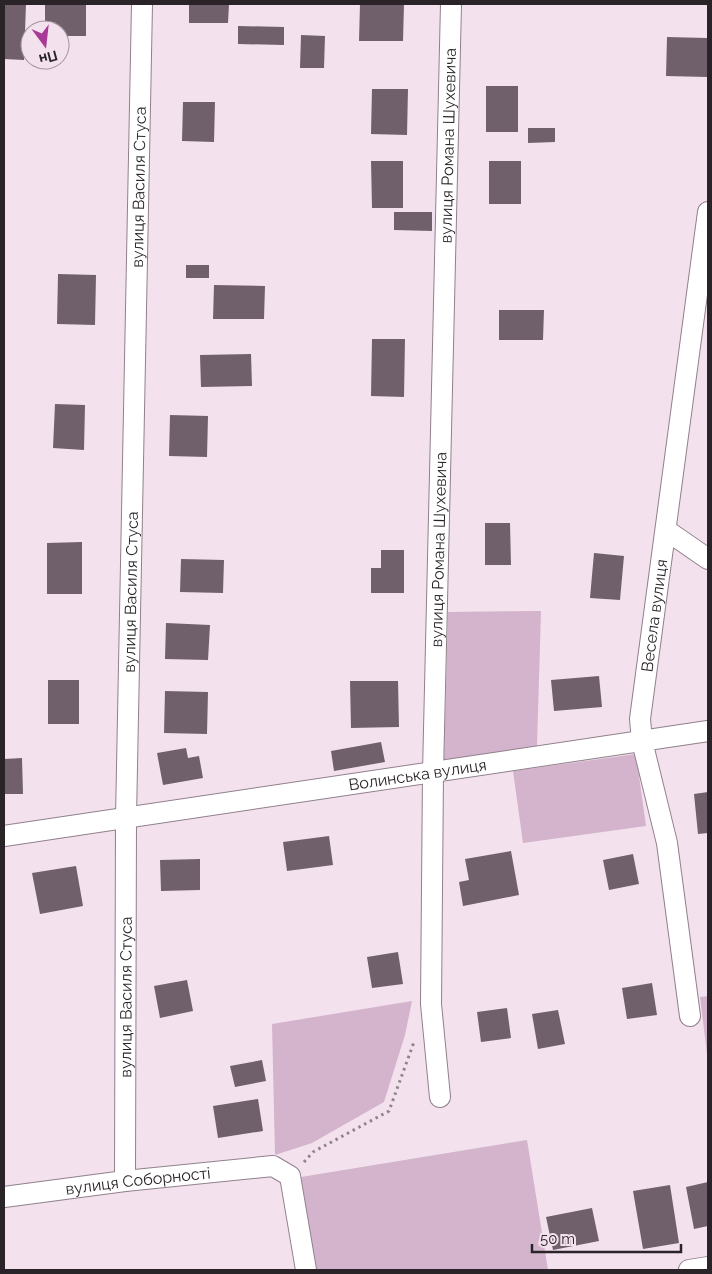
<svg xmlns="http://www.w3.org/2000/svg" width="712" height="1274" font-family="Raleway,sans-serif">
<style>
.green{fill:#d3b4cc}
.building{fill:#6f606b}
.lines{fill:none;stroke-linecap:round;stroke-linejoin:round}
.minor-casing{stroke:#90808c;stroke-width:22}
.path{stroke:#8f848c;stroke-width:3;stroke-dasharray:2.5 4;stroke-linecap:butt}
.minor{stroke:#fff;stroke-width:20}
.labels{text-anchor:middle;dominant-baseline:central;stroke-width:5;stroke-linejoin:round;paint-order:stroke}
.street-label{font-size:16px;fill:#2a2429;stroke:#f3e2ee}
</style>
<rect width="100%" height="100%" fill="#f3e2ee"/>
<path class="green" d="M541 611 537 746 444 761 448 612Z
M636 754 646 826 523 843 513 771Z
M708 996V1062L700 997Z
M412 1001 405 1035 384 1102 312 1143 275 1155 272 1024Z
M527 1140 548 1270H316L301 1177Z"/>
<path class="building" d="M4 4H26L24 60 4 59Z
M45 4H86V36H60V30H45Z
M189 4H229L228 23H189Z
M360 4H404L403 41H359Z
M238 26 284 27V45L238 44Z
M301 35 325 36 324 68H300Z
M667 37 707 38V77L666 76Z
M486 86H518V132H486Z
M372 89H408L407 135 371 134Z
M183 102H215L214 142 182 141Z
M528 128H555V142L528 143Z
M371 161H403V208H372Z
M489 161H521V204H489Z
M394 212H432V231L394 230Z
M186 265H209V278H186Z
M58 274 96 275 95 325 57 324Z
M214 285 265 286 264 319H213Z
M499 310H544L543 340H499Z
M372 339H405L404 397 371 396Z
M251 354 252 386 201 387 200 355Z
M55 404 85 405 84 450 53 448Z
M170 415 208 416 207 457 169 456Z
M485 523H510L511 565H485Z
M82 542V594H47V543Z
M381 550H404V593H371V568H381Z
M594 553 624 556 620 600 590 598Z
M181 559 224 560 223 593 180 592Z
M166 623 210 625 208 660 165 659Z
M599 676 602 707 554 711 551 680Z
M48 680H79V724H48Z
M350 681H398L399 727 351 728Z
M165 691 208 692 207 734 164 733Z
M381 742 385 762 334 771 331 751Z
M186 748 188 758 199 756 203 778 163 785 157 753Z
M22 758 23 794H4V759Z
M708 792V833L698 834 694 794Z
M329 836 333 865 287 871 283 842Z
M511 851 519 895 463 906 459 882 469 880 465 859Z
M633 854 639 884 609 890 603 860Z
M200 859V890L161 891 160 860Z
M76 866 83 906 40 914 32 873Z
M398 952 403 984 372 988 367 957Z
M187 980 193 1011 160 1018 154 986Z
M652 983 657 1015 627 1019 622 988Z
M507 1008 511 1038 481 1042 477 1012Z
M558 1010 565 1044 538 1049 532 1014Z
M262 1060 266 1081 235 1087 230 1066Z
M258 1099 263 1131 218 1138 213 1106Z
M708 1182V1226L694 1229 686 1187Z
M670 1185 679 1243 643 1249 633 1191Z
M592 1208 599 1241 553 1250 546 1217Z"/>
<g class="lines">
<defs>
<g id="minor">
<path d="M666 530 708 559"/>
<path id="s1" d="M4 836 708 731"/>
<path id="s2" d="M690 1016 667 843 642 741 640 719 708 212"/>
<path id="s3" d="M440 1097 431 1004 433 773 451 4"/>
<path id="s4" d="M125 1181 126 818 142 4"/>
<path id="s5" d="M4 1197 125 1181 273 1166 290 1176 306 1270"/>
<path d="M689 1270 708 1267"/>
</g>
</defs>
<use href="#minor" class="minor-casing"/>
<path class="path" d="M304 1162 313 1152 389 1111 414 1042"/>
<use href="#minor" class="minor"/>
</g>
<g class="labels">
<g class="street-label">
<text stroke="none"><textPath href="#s3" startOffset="952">вулиця Романа Шухевича</textPath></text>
<text stroke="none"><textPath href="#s4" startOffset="994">вулиця Василя Стуса</textPath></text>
<text stroke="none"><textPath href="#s3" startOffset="548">вулиця Романа Шухевича</textPath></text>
<text stroke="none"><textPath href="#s4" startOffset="589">вулиця Василя Стуса</textPath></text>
<text stroke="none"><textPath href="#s2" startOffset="406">Весела вулиця</textPath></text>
<text stroke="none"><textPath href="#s1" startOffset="418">Волинська вулиця</textPath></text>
<text stroke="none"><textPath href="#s4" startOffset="184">вулиця Василя Стуса</textPath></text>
<text stroke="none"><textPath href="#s5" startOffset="135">вулиця Соборності</textPath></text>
</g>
</g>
<rect width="712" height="1274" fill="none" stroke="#2a2429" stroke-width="10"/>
<g transform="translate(45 45) rotate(165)"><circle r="24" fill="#f3e2ee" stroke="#a3969f"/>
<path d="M0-4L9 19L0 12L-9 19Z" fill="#a83996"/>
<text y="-8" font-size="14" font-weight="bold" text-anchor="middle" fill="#2a2429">Пн</text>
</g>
<path d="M532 1244v8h149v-8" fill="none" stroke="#2a2429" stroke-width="2.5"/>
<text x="540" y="1244" font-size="15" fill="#2a2429" stroke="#f3e2ee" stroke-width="4" paint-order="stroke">50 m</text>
</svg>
